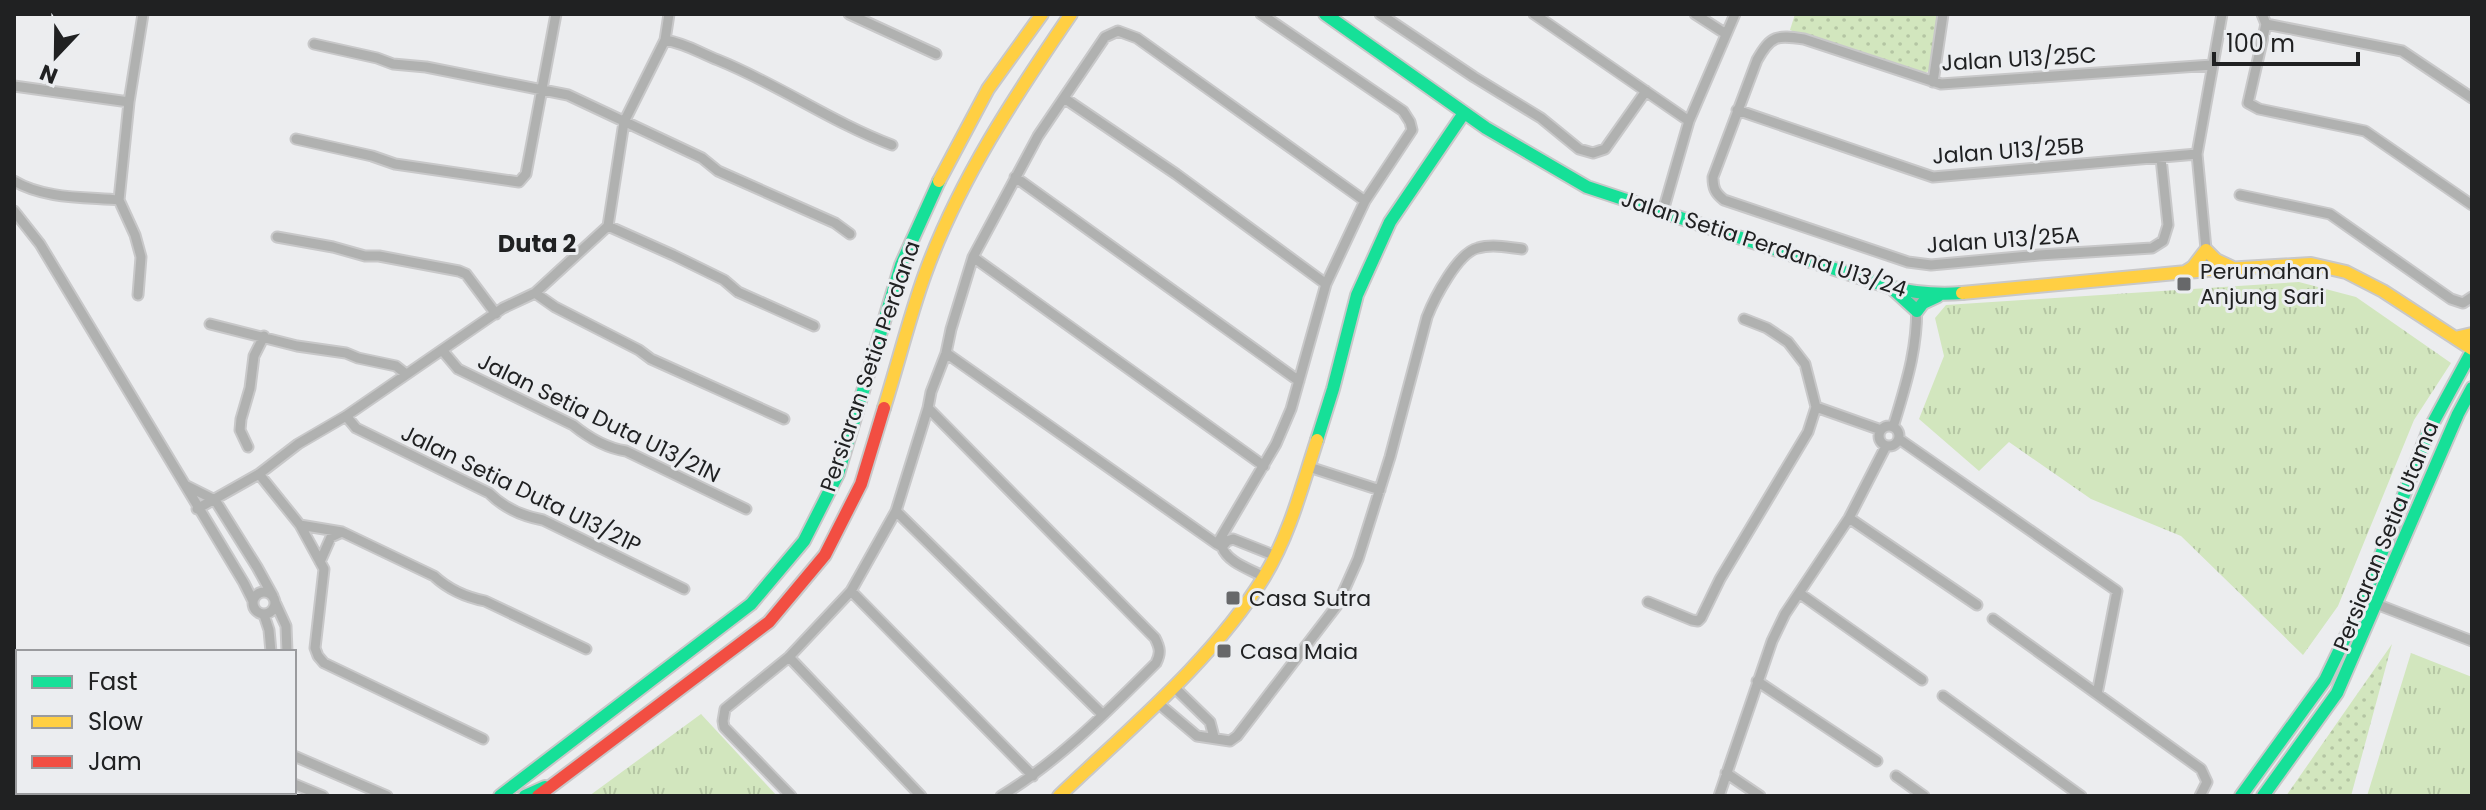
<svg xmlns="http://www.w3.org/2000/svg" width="2486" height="810" font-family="Poppins,sans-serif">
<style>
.grass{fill:url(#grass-tufts)}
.park{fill:url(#park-dots)}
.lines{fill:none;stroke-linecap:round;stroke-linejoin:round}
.street-casing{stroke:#c8c8c9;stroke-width:13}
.fast-casing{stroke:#c8c8c9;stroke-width:16}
.slow-casing{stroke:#c8c8c9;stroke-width:16}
.jam-casing{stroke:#c8c8c9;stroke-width:16}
.street{stroke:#b0b1b0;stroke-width:9}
.fast{stroke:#16e098;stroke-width:12}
.slow{stroke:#ffcf43;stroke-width:12}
.jam{stroke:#f24e42;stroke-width:12}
.poi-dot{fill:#67686a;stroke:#ebedf0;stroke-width:3}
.labels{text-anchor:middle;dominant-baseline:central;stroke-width:6;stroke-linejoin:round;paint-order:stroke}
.street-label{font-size:22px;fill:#202122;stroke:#ebedf0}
.poi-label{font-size:22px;fill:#202122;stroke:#ebedf0;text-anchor:start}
.neighbourhood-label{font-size:24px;font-weight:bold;fill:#202122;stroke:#ebedf0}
</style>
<defs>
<pattern id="grass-tufts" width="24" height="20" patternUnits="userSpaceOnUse" patternTransform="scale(2)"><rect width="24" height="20" fill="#d2e6be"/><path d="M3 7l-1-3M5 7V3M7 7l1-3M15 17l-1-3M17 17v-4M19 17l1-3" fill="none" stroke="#b4c5a3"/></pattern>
<pattern id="park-dots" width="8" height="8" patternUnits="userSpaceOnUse" patternTransform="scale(2)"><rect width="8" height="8" fill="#d2e6be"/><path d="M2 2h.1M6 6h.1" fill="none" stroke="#b4c5a3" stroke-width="1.8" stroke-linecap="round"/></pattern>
</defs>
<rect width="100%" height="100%" fill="#ecedef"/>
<path class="grass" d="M2299 282 2356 297 2451 363 2414 420 2338 606 2303 655 2181 536 2091 499 2009 442 1979 471 1919 419 1944 356 1935 318 1946 305Z
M2411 653 2472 677V796H2367Z
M14 681 18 683V792H89L88 796H14Z
M701 714 777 796H589Z"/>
<path class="park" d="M1795 14H1938L1933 54 1935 67 1922 75 1802 35 1790 30Z
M2392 644 2351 796H2286Z"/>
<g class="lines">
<defs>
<path id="street" d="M849 14 936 54
M1261 14 1403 111 1410 122 1412 130 1365 201 1356 220 1326 284 1291 409 1276 444 1217 544 1222 547C1228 563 1250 569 1264 577
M1380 14 1474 77 1541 118 1579 149 1593 153 1605 149 1646 91
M1534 14 1689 121
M1695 14 1726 34
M2262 14 2266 24 2248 103 2259 109 2365 131 2472 205
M2266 24 2402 51 2472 98
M665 40C687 44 698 52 718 60 778 84 831 122 892 145
M314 44 377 58 393 64 426 67 568 95 702 158 718 171 835 223 850 234
M1933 82 1943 14
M14 86 129 102
M1064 98 1176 174 1326 284
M1737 110 1933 177 2197 154
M296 139 372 156 395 164 519 182 526 174 556 14
M2161 158 2168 225 2163 241 2152 248 2039 255 1931 265 1908 262 1724 200C1715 193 1713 188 1713 177L1757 60C1771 35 1777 35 1804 39L1941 84 2212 65
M1015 177 1299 381
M14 181C44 199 85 197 119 200
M2240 195 2330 214 2451 299 2463 303 2472 297
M14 211 40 244 244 583 253 601
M1663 211 1689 121 1735 14
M608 226 673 255 724 280 738 292 814 326
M277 237 333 247 365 256H379L459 271 466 274 496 314
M973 257 1264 466
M2208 270 2197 154 2222 14
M535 293 555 307 639 350 651 359 784 419
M138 295 141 257 135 235 119 200 129 102 143 14
M210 324 297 346 346 353 358 358 396 366 406 374
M442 350 458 369 573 425C589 438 606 448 626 451L746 509
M946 353 1217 544
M1816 407 1881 430
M928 408 1155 638C1160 648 1161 653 1156 663 1108 711 1059 761 1001 796
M346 416 356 428 489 493C504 508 522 516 543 520L684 589
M1879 436a10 10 0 1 1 20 0a10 10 0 1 1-20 0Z
M1893 427C1907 382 1920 341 1916 293
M1899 439 2117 591 2097 694
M248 447 240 430 241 419 250 388 254 356 264 336
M1309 467 1380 490
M259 474 300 525 324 569 315 648 318 656 324 663 483 739
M185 485 215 500 257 567 273 596
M197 509 259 474 298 444 346 416 503 308 535 293 608 226 624 122 665 40 669 14
M896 511 1103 715
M1849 518 1977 605
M300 525 342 532 434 576C448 589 465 597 485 601L586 649
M1222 547 1227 541 1233 539 1276 556
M320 562 331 537 342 532
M851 591 1033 776
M253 603a11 11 0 1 1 22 0a11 11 0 1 1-22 0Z
M1799 593 1922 680
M275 602 286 626 287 652
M1648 602 1692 620 1698 621 1701 618 1720 579 1808 432 1816 407 1805 364 1788 342 1767 328 1744 319
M2371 602 2472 641
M264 615 269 630 271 652
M1993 619 2201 769 2207 782 2200 796
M789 657 921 796
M1757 681 1877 761
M1174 687 1210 722 1214 737
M1943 696 2081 796
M1158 703 1197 736 1230 741 1237 736 1338 604 1358 559 1390 457 1427 317C1434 299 1458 252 1478 248 1491 244 1508 247 1522 249
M294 756 387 796
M1726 773 1760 796
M1896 776 1924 796
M294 784 323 796
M222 792 231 796
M125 796 127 792
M148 796 149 792
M178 796 180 792
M791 796 724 727 723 721 725 709 789 657 851 591 896 511 928 408 931 392 946 353 951 329 973 257 1038 136 1105 37 1118 31 1137 38 1365 201
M1719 796 1772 641 1785 614 1849 518 1886 446"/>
<path id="fast" d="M1325 14 1486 128 1587 187 1889 287C1914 293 1936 295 1962 293
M1894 290 1917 311 1923 303 1938 296
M1317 440 1333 389 1357 295 1390 222 1464 113
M500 796 751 604 804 541 838 474 901 265 939 181
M525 796 545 787
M2241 796 2325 680 2364 599 2428 432 2472 351
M2263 796 2337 693 2458 414 2472 388"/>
<path id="slow" d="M939 181 988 89 1042 14
M2185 272 2193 267 2206 250 2216 260 2231 267
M1962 293 2208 270 2311 264 2346 272 2383 291 2472 349
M2455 338 2472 334
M884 408C898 364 909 318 925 274 959 180 1015 96 1071 14
M1059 796C1129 729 1213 660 1264 577 1290 534 1302 486 1317 440"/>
<path id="jam" d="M538 796 769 622 825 555 861 484 884 408"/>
</defs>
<use href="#street" class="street-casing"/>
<use href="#fast" class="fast-casing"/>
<use href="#slow" class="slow-casing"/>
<use href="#jam" class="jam-casing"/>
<use href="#street" class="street"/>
<use href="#fast" class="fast"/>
<use href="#slow" class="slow"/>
<use href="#jam" class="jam"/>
</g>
<g class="poi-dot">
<rect x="2176" y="276" width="16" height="16" rx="4"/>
<rect x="1225" y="590" width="16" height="16" rx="4"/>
<rect x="1216" y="643" width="16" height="16" rx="4"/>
</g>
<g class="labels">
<g class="street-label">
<text transform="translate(2019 59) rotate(-3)">Jalan U13/25C</text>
<text transform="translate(2008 151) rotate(-4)">Jalan U13/25B</text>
<text transform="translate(2003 240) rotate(-4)">Jalan U13/25A</text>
<text transform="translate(1764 244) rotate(18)">Jalan Setia Perdana U13/24</text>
<text transform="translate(870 366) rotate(-71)">Persiaran Setia Perdana</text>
<text transform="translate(599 418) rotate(26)">Jalan Setia Duta U13/21N</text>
<text transform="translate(521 489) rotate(26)">Jalan Setia Duta U13/21P</text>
<text transform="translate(2386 536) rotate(-68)">Persiaran Setia Utama</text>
</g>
<g class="poi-label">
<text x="2200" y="271">Perumahan<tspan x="2200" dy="25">Anjung Sari</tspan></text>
<text x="1249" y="598">Casa Sutra</text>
<text x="1240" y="651">Casa Maia</text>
</g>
<g class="neighbourhood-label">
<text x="537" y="243">Duta 2</text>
</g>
</g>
<rect width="2486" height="810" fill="none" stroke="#202122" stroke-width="32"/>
<rect x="16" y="650" width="280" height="144" fill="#ebedf0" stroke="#9a9b9e" stroke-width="2"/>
<rect x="32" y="676" width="40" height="12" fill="#16e098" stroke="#9a9b9e" stroke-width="2"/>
<text x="88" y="690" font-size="24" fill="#202122">Fast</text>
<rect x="32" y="716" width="40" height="12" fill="#ffcf43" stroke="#9a9b9e" stroke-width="2"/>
<text x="88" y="730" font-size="24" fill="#202122">Slow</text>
<rect x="32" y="756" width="40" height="12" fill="#f24e42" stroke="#9a9b9e" stroke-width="2"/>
<text x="88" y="770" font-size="24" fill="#202122">Jam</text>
<g transform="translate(56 56) rotate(202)" stroke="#ebedf0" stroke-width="6" paint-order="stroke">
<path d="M0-6L14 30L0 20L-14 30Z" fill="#202122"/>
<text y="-12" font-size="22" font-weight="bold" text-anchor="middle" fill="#202122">N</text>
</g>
<path d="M2214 52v12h144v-12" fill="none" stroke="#202122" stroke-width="4"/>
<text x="2226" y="52" font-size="24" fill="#202122" stroke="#ebedf0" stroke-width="6" paint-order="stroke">100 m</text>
</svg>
